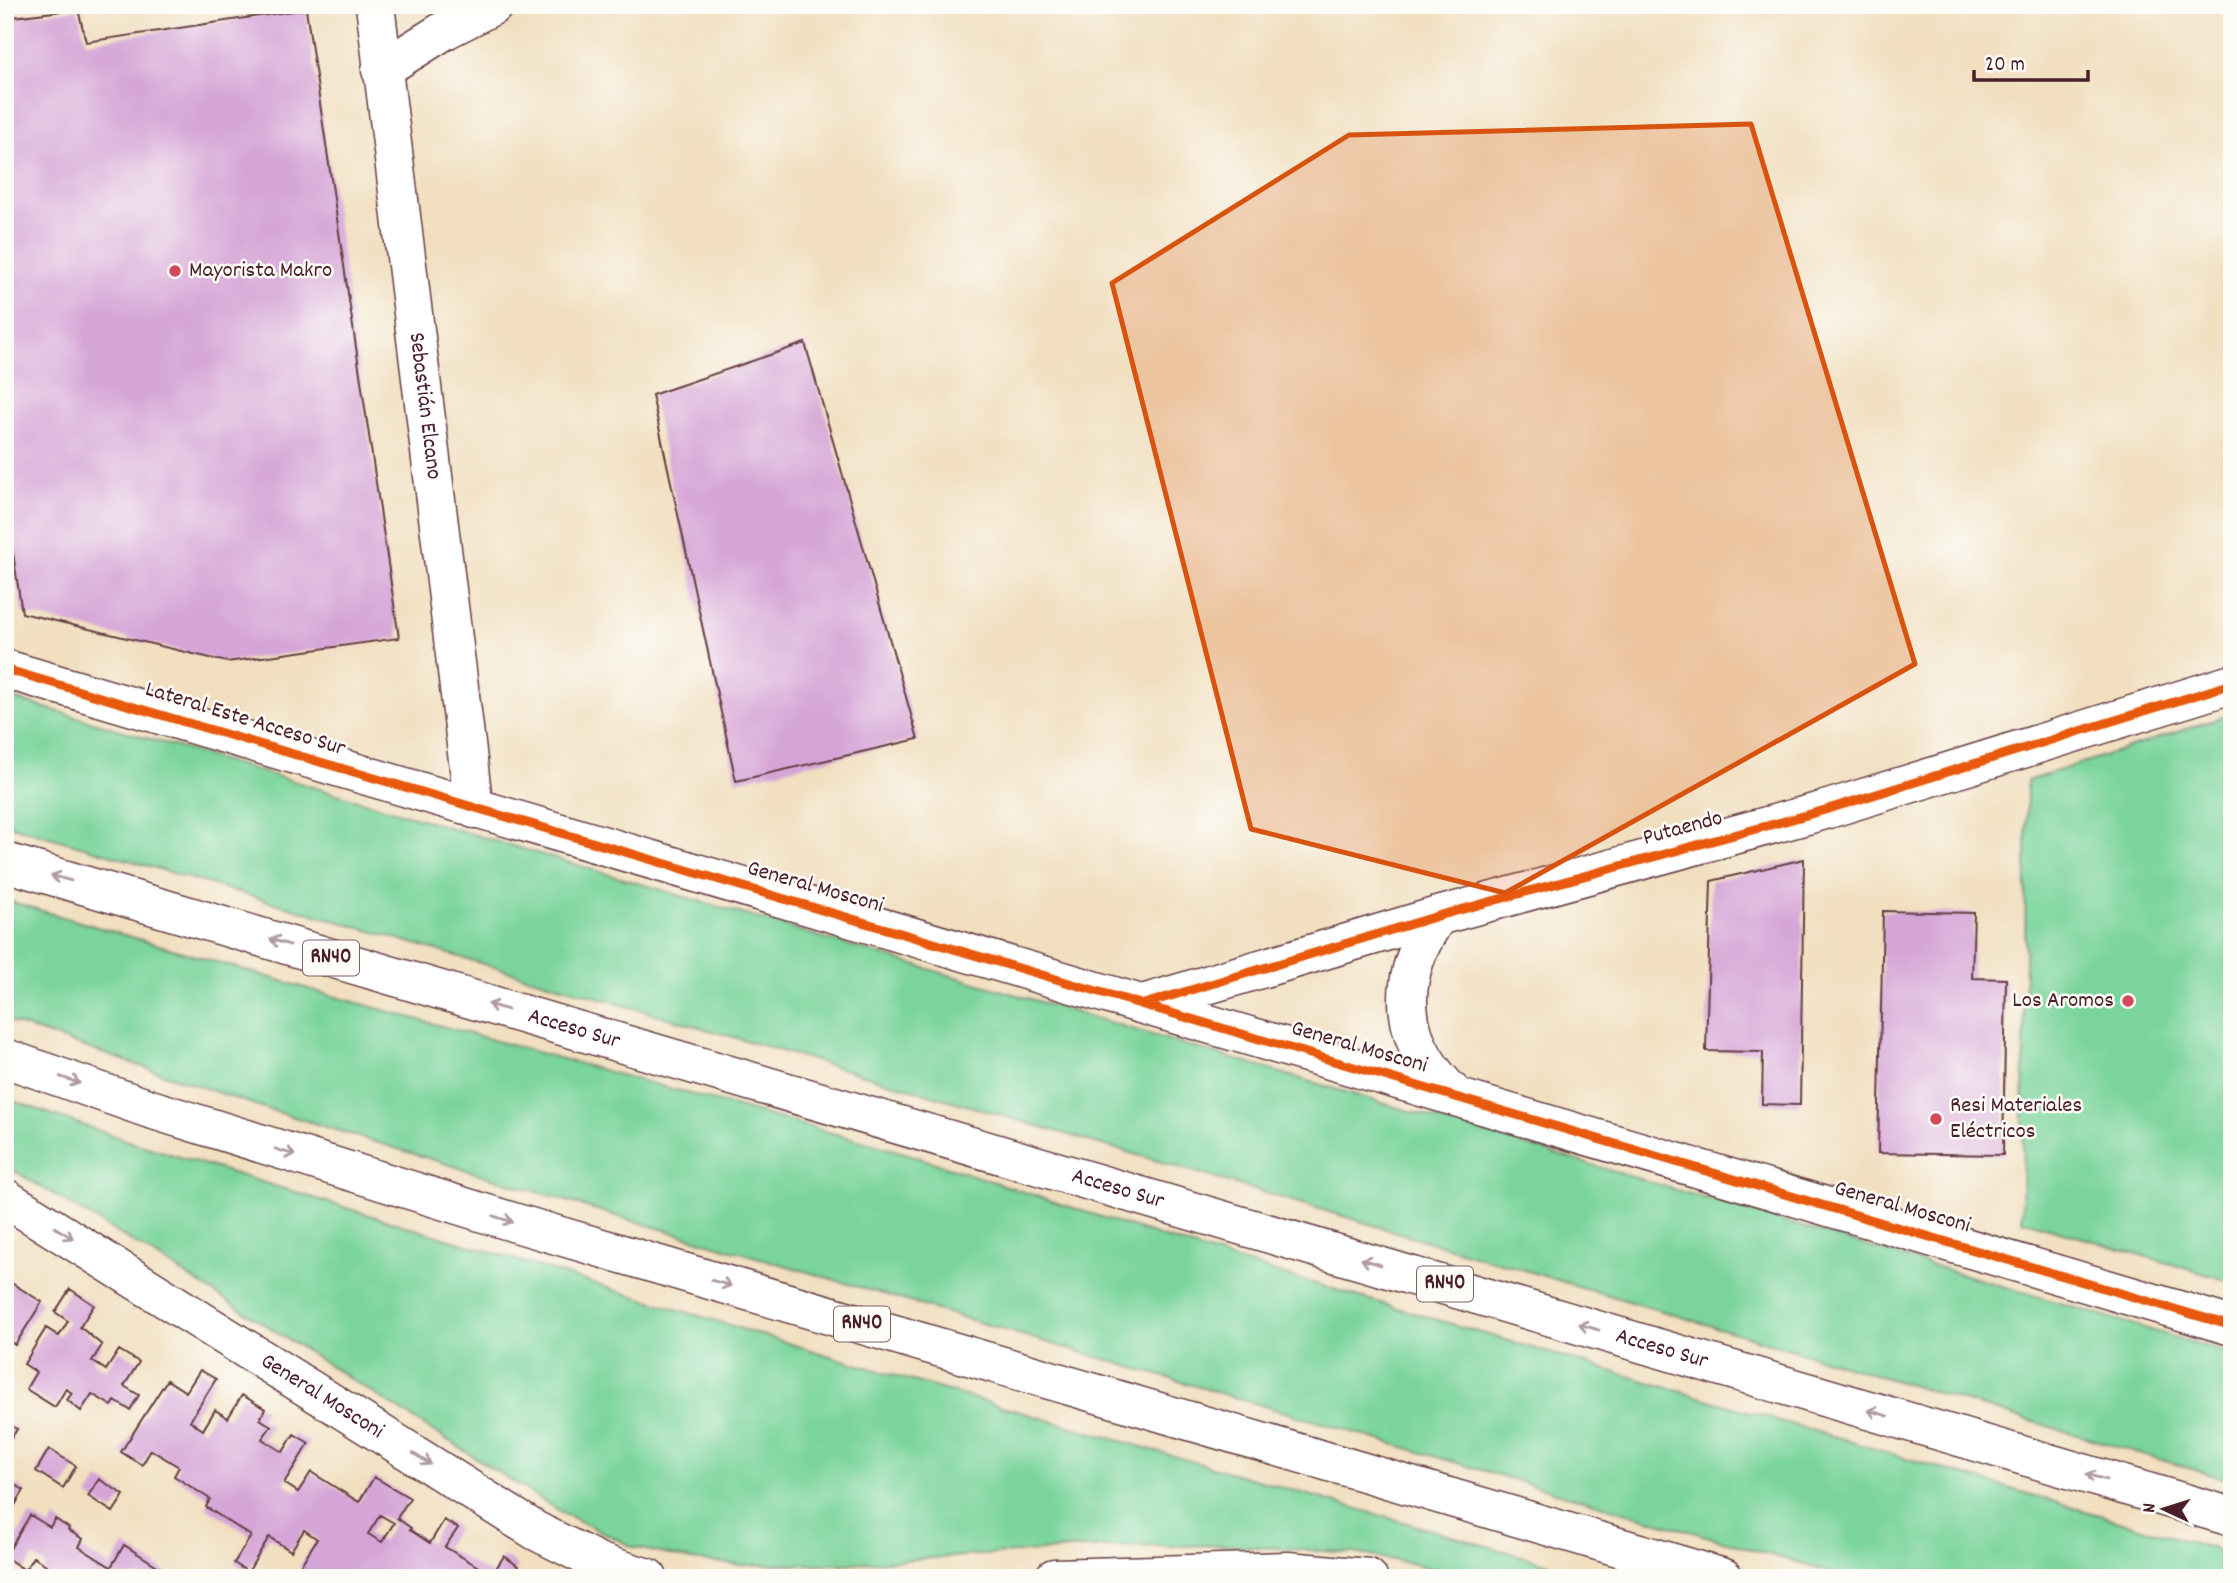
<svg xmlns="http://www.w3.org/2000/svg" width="2237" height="1583" font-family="Dekko,sans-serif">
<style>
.green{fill:#7ad49b;stroke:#627a63;stroke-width:2}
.building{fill:#d6a5d7;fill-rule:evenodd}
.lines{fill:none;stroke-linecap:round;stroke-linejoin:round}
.minor-casing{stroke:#633c41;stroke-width:41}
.highway-casing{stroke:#633c41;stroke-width:41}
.minor{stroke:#fff;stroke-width:38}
.highway{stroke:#fff;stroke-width:38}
.cycleway-casing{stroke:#fdfcf7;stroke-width:13}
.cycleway{stroke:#e8590c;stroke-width:9}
.oneway{stroke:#ae9aa0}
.marked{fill:#d8530f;fill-opacity:0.2;stroke:#d8530f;stroke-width:5;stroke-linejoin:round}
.poi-dot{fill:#d1495b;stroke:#fdfcf7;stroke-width:2.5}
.labels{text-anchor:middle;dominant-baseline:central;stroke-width:5;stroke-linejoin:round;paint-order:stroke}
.shield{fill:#fdfcf7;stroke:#806168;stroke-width:2}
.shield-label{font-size:21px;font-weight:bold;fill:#4a1f2b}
.poi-label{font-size:23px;fill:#4a1f2b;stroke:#fdfcf7;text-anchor:start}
.street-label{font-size:23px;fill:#4a1f2b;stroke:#fdfcf7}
</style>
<rect width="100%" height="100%" fill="#fdfcf7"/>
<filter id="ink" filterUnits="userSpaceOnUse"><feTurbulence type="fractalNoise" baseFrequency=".0143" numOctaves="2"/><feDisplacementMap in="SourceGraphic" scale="14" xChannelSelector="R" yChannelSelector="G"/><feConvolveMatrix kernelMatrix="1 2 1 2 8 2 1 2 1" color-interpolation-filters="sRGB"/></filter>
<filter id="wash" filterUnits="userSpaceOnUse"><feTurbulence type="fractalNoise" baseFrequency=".00686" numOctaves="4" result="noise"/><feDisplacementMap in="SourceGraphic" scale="28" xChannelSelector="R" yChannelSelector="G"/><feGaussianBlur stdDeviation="1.57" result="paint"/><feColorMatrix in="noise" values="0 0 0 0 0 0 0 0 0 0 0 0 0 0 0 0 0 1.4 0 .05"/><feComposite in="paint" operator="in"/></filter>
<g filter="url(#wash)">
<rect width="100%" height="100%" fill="#f1dfc0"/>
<path class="green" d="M5 696 2232 1354V1481L1185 1169 5 824Z
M2232 714V1282L2022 1220 2027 781Z
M5 900 336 997 905 1153 1214 1254 2211 1548 2232 1554V1578H1849L593 1209 258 1106 5 1020Z
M5 1098 134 1143 899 1377 1598 1578H1464L1415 1564 1355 1553 1230 1545 1102 1547 840 1564 740 1565 692 1560 633 1547 563 1513 167 1263 5 1165Z"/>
<g id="blocks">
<path class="building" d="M78 9 86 42 306 9 399 638 227 662 22 613 5 500V18Z
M805 343 918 739 736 781 652 395Z
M1804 859 1800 1105 1762 1104 1763 1052 1706 1051 1711 881Z
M1883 911 1974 913 1972 978 2006 979 2003 1155 1878 1153Z
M5 1279 42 1302 15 1345 5 1338Z
M70 1289 94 1305 80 1327 102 1345 92 1361 106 1370 119 1350 139 1362 124 1386 139 1395 130 1410 115 1401 112 1406 92 1394 81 1411 67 1400 72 1393 66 1389 55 1407 26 1389 36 1372 24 1364 46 1328 59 1336 68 1321 55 1312Z
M200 1370 216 1379 190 1421 203 1430 215 1410 228 1418 242 1395 265 1409 260 1419 271 1426 262 1439 283 1452 294 1434 309 1443 284 1483 298 1492 311 1472 359 1502 374 1477 410 1498 397 1518 411 1528 410 1530 430 1543 444 1520 458 1528 445 1547 492 1575 504 1556 518 1566 511 1578H315L299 1568 317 1539 304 1530 291 1551 269 1537 248 1572 234 1563 251 1536 206 1507 210 1499 174 1476 179 1467 151 1450 142 1465 121 1452 167 1380 186 1392ZM380 1515 394 1523 382 1542 368 1534Z
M5 1422 17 1429 5 1448Z
M49 1449 76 1466 63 1488 36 1471Z
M5 1479 24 1490 5 1522Z
M99 1479 124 1495 113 1512 88 1496Z
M30 1515 50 1527 55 1519 69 1528 68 1530 83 1539 79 1547 111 1567 124 1545 173 1576 39 1578 46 1565 33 1557 25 1570 5 1557Z"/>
</g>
</g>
<g filter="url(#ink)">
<use href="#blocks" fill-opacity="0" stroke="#633c41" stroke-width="2"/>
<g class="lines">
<defs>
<g id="minor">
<path id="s1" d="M375 5 474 809"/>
<path d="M381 70 445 30 494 5"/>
<path d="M5 669 2232 1326"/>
<path d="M1438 916C1393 979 1398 1045 1457 1097"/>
<path d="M1143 1004 1438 916 1825 810 2232 684"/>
<path id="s2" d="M5 1198 536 1531 600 1563 648 1578"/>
<path d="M1054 1578 1287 1571 1368 1578"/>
</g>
<g id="highway">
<path id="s3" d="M5 862 2232 1517"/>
<path d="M5 1058 147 1108 516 1223 1724 1578"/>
</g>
</defs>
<use href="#minor" class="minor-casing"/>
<use href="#highway" class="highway-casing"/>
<use href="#minor" class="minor"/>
<use href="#highway" class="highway"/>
<defs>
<path id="cycleway" d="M5 669 2232 1326
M1144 1004 1438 916 1825 810 2232 684"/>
</defs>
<use href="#cycleway" class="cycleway-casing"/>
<use href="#cycleway" class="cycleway"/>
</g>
<defs><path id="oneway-shaft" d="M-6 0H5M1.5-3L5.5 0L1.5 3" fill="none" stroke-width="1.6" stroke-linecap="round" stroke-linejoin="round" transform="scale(1.75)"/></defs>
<g class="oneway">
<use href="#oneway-shaft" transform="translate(61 878) rotate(-164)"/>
<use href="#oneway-shaft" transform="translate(280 942) rotate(-163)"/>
<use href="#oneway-shaft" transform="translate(498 1007) rotate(-164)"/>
<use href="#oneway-shaft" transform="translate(70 1080) rotate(19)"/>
<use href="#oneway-shaft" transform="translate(285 1152) rotate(18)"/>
<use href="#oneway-shaft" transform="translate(503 1219) rotate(17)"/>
<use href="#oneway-shaft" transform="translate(64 1233) rotate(32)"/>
<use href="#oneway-shaft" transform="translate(1371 1262) rotate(-163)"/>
<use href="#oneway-shaft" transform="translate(721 1283) rotate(16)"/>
<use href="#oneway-shaft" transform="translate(1589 1327) rotate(-163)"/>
<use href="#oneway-shaft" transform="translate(1878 1413) rotate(-163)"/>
<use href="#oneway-shaft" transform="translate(422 1459) rotate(32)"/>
<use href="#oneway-shaft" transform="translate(2096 1477) rotate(-164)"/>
</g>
</g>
<path class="marked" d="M1751 124 1915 664 1505 893 1251 829 1112 283 1349 135Z"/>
<g class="poi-dot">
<circle cx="175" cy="271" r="7"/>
<circle cx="2128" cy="1001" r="7"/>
<circle cx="1936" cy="1119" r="7"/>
</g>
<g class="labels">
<g class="shield">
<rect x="303" y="940.5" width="56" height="35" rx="5"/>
<rect x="1417" y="1266.5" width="56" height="35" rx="5"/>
<rect x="834" y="1306.5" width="56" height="35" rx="5"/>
</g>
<g class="shield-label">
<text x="331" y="958">RN40</text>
<text x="1445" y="1284">RN40</text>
<text x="862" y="1324">RN40</text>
</g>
<g class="poi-label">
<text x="189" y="271">Mayorista Makro</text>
<text x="2114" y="1001" text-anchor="end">Los Aromos</text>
<text x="1950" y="1106">Resi Materiales<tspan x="1950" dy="26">Eléctricos</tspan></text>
</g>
<g class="street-label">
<text stroke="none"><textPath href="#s1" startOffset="404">Sebastián Elcano</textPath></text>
<text transform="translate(245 720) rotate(17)">Lateral Este Acceso Sur</text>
<text transform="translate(1683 829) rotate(-15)">Putaendo</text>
<text transform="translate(815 888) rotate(16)">General Mosconi</text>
<text stroke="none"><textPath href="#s3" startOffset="593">Acceso Sur</textPath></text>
<text transform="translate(1359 1048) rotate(16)">General Mosconi</text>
<text stroke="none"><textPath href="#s3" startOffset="1160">Acceso Sur</textPath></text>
<text transform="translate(1902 1208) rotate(16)">General Mosconi</text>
<text stroke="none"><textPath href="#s3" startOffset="1727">Acceso Sur</textPath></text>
<text stroke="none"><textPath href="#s2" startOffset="374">General Mosconi</textPath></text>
</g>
</g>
<rect width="2237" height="1583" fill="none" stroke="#fdfcf7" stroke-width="28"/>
<g transform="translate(2164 1509) rotate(274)" stroke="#fdfcf7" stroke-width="5" paint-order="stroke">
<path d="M0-5L12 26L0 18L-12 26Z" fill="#4a1f2b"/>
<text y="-10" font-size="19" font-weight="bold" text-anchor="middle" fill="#4a1f2b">N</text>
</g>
<path d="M1974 70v10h114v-10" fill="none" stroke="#4a1f2b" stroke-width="3.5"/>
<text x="1985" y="70" font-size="21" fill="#4a1f2b" stroke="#fdfcf7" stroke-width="5" paint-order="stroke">20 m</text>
</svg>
